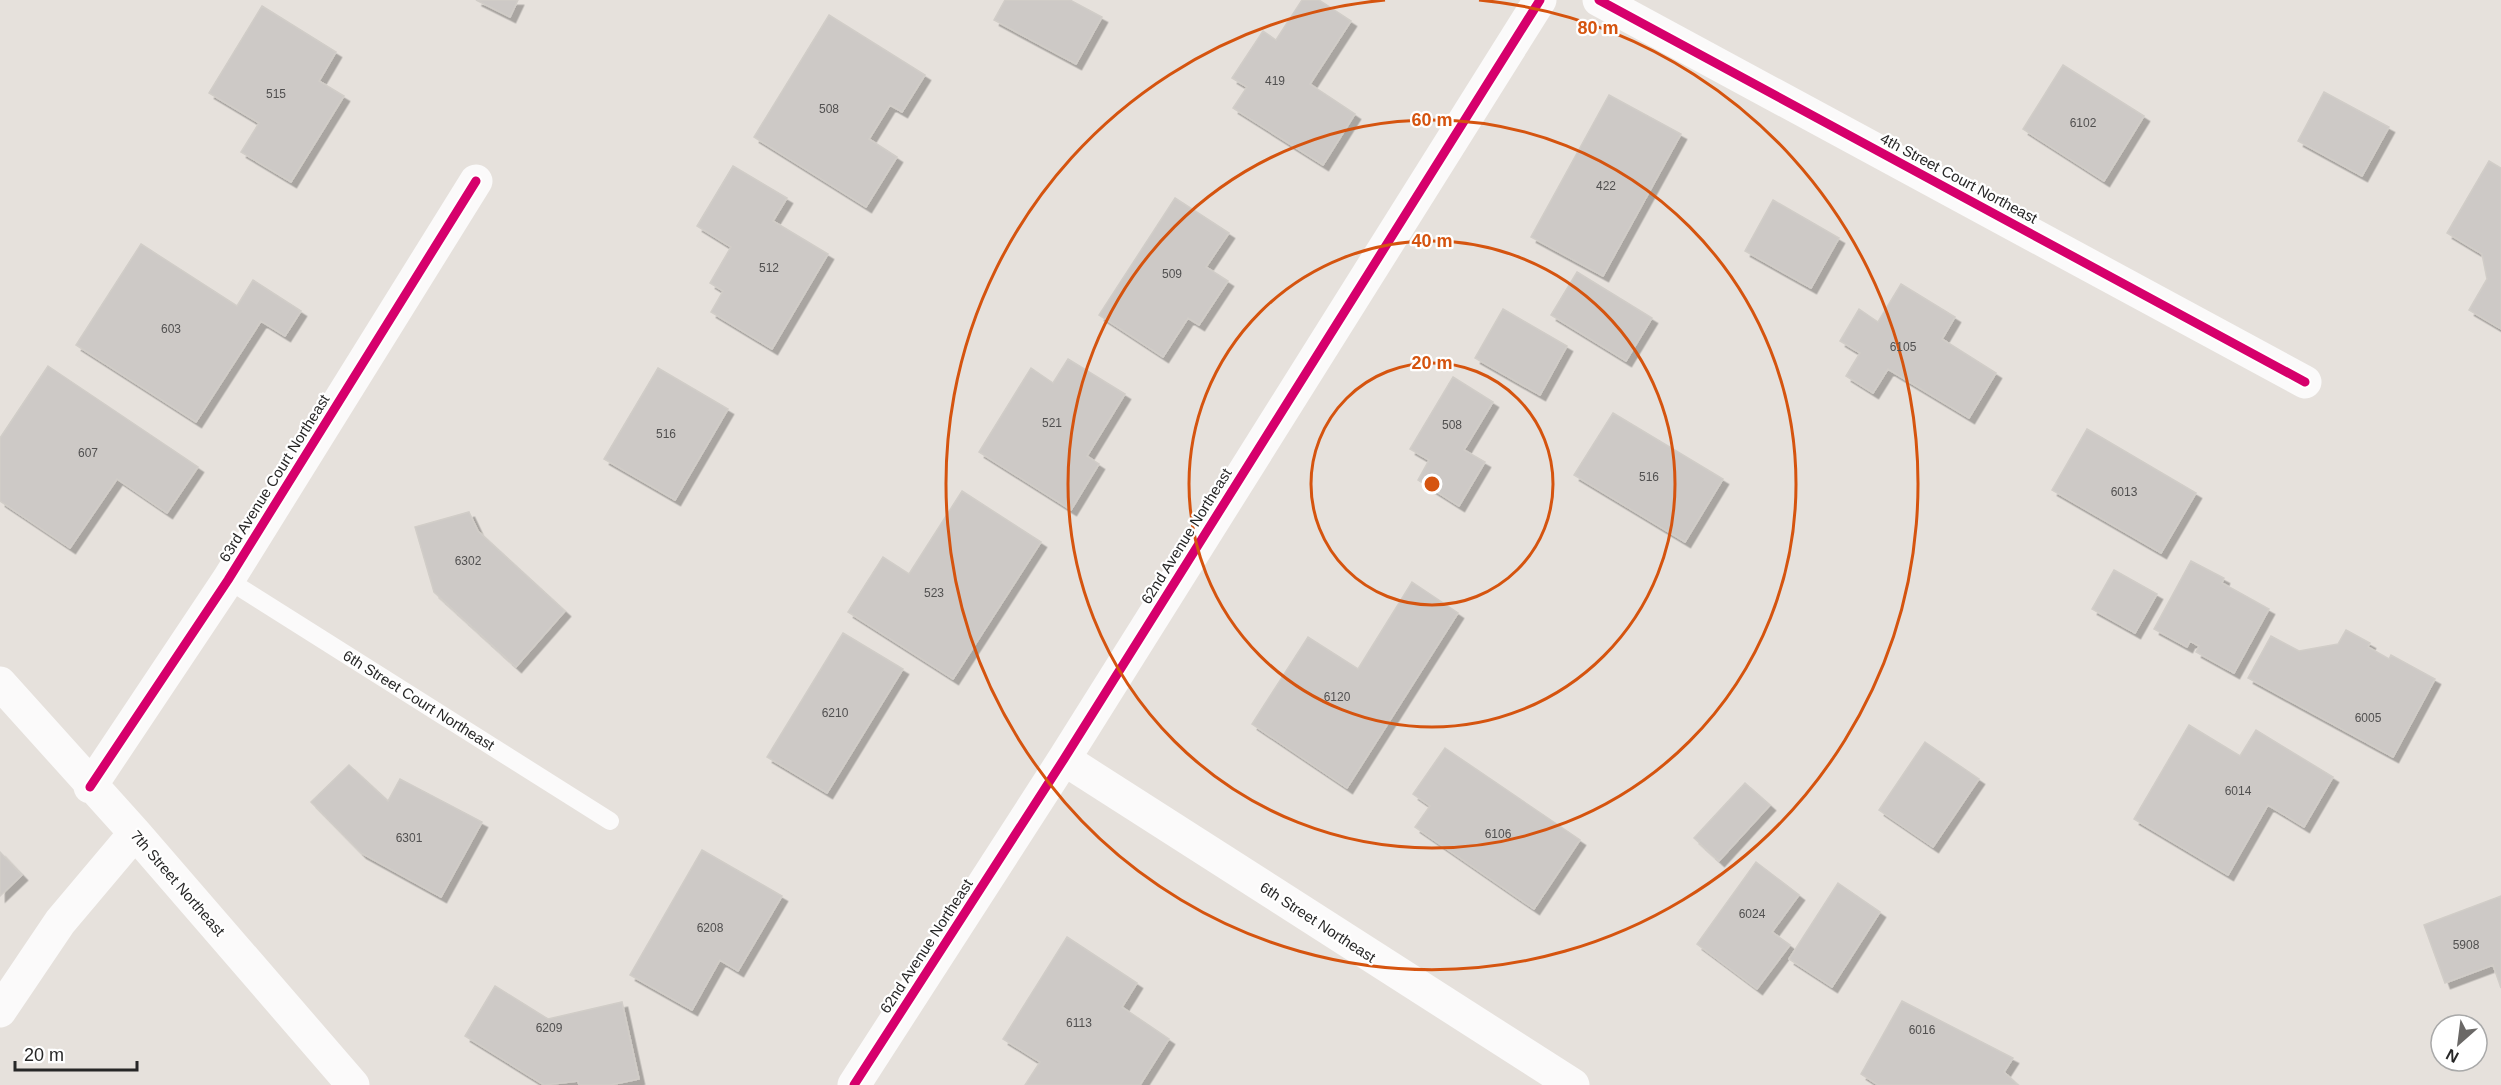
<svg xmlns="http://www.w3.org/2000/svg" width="2501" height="1085" font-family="Helvetica,sans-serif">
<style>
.building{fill:#cdc9c6;stroke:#d1cdc8;stroke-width:1.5;filter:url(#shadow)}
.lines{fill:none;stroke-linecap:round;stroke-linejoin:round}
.lane{stroke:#fbfafa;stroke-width:18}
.street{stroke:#fbfafa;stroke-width:33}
.cycleway-casing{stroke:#fff;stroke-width:13}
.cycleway{stroke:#d6006c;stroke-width:9}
.ring{fill:none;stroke:#d5540f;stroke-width:3}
.labels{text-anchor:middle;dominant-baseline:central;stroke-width:4.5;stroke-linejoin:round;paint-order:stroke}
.number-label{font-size:12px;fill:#515050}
.street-label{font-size:15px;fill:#272727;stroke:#fff}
.centre{fill:#d5540f;stroke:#fff;stroke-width:3}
.ring-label{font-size:18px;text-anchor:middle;font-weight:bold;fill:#d5540f;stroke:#fff;stroke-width:4.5;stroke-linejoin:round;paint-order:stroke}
</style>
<defs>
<filter id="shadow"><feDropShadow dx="5.5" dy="5.5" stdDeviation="0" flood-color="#0004"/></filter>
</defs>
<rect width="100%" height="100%" fill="#e6e1dc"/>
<path class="building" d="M476 0H518L510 17Z
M1005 0H1070L1102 17 1076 64 994 20Z
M1302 0H1319L1351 21 1310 84 1355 114 1323 165 1233 108 1247 87 1232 78 1263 31 1276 40Z
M262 6 336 52 319 81 344 96 291 182 241 152 259 123 209 93Z
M829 15 925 75 902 112 890 105 869 139 897 157 866 207 754 137Z
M2063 65 2144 116 2104 181 2023 129Z
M2324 92 2389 127 2362 176 2298 141Z
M1609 95 1681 134 1603 276 1531 237Z
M2489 161 2501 168V329L2469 310 2487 279 2482 254 2447 233Z
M733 166 787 198 773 221 828 254 772 349 711 312 723 291 710 283 731 247 697 226Z
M1175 198 1229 233 1206 267 1228 281 1199 325 1188 318 1163 357 1099 315Z
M1773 200 1839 238 1811 288 1745 251Z
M141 244 237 306 253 280 301 311 285 336 261 321 196 422 76 345Z
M1577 272 1652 318 1626 361 1551 315Z
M1901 284 1955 317 1942 339 1996 373 1969 418 1888 369 1873 393 1846 376 1860 353 1840 341 1859 309 1878 322Z
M1503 309 1567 346 1540 395 1475 358Z
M1068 359 1125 394 1087 456 1099 464 1071 510 979 452 1031 368 1053 383Z
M48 366 198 467 167 513 117 479 70 548 0 501V438Z
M658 368 728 409 675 500 604 459Z
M1453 377 1493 402 1464 450 1485 462 1459 506 1418 480 1429 460 1410 449Z
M1613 413 1723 479 1685 542 1574 475Z
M2087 429 2196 493 2161 553 2052 490Z
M962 491 1041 542 953 679 848 612 883 557 909 574Z
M469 512 478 531 565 611 516 667 434 592 415 527Z
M2191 561 2224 578 2222 583 2269 609 2234 673 2196 652 2199 646 2190 641 2187 647 2154 629Z
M2114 570 2157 594 2135 633 2092 609Z
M1412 582 1458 613 1347 788 1252 724 1308 637 1358 669Z
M2346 630 2370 643 2368 647 2389 659 2391 655 2435 679 2393 757 2248 678 2271 636 2299 651 2338 644Z
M843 633 903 669 827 793 767 757Z
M2189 725 2240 756 2256 730 2333 777 2304 827 2268 805 2228 875 2134 819Z
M1925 742 1979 779 1933 847 1879 810Z
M1445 748 1580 840 1534 909 1415 827 1430 806 1413 794Z
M349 765 388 801 400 779 482 822 441 897 361 853 311 802Z
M1745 783 1770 805 1719 861 1694 838Z
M702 850 782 896 738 971 720 960 692 1010 630 975Z
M0 852 22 875 0 896Z
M1756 862 1799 895 1772 932 1790 945 1757 989 1697 944Z
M1838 883 1880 912 1832 987 1789 959Z
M2501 896V988L2493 965 2445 983 2424 925Z
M1067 937 1137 983 1122 1007 1169 1039 1140 1085H1025L1040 1062 1003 1039Z
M495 986 548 1019 622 1002 639 1079 610 1085H579L578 1081 544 1085 465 1036Z
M1902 1001 2013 1058 2004 1072 2018 1085H1878L1861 1074Z"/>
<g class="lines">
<path class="lane" d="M228 580 610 821"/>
<path class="street" d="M1599 0 2305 382
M0 683 135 833 353 1085
M1064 759 1573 1085
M90 787 228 580 476 181
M0 1011 60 922 135 833
M854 1085 1064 759 1540 0"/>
<defs>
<path id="cycleway" d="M1599 0 2305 382
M90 787 228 580 476 181
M854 1085 1064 759 1540 0"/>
</defs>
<use href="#cycleway" class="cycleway-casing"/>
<use href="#cycleway" class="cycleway"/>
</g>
<g class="ring">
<circle cx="1432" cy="484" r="121"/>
<circle cx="1432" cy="484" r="243"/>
<circle cx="1432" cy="484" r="364"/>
<path d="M1479 0A486 486 0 1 1 1385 0"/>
</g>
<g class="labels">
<g class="number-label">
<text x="1275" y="81">419</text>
<text x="276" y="94">515</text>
<text x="829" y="109">508</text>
<text x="2083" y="123">6102</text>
<text x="1606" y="186">422</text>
<text x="769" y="268">512</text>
<text x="1172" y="274">509</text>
<text x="171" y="329">603</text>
<text x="1903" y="347">6105</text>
<text x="1052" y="423">521</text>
<text x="1452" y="425">508</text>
<text x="666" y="434">516</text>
<text x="88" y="453">607</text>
<text x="1649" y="477">516</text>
<text x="2124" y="492">6013</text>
<text x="468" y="561">6302</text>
<text x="934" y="593">523</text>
<text x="1337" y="697">6120</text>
<text x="835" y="713">6210</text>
<text x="2368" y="718">6005</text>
<text x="2238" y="791">6014</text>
<text x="1498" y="834">6106</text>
<text x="409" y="838">6301</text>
<text x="1752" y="914">6024</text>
<text x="710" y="928">6208</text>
<text x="2466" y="945">5908</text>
<text x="1079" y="1023">6113</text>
<text x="549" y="1028">6209</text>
<text x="1922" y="1030">6016</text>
</g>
<g class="street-label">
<text transform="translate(1959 178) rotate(28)">4th Street Court Northeast</text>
<text transform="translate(274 478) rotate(-58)">63rd Avenue Court Northeast</text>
<text transform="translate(1186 536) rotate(-58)">62nd Avenue Northeast</text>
<text transform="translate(419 700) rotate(32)">6th Street Court Northeast</text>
<text transform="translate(178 883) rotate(49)">7th Street Northeast</text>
<text transform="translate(1318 922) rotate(33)">6th Street Northeast</text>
<text transform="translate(926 946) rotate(-57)">62nd Avenue Northeast</text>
</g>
</g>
<circle cx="1432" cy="484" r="9" class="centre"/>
<g class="ring-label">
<text x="1598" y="34">80 m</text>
<text x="1432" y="126">60 m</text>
<text x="1432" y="247">40 m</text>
<text x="1432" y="369">20 m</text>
</g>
<g transform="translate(2459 1043) rotate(208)"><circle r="28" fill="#ffffff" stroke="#a9a9a9" stroke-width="1.5"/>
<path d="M0-4.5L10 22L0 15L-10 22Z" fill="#6a6866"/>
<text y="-9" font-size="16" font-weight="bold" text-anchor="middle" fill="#272727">N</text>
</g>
<path d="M15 1061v9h122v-9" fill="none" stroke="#272727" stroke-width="3"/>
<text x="24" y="1061" font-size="18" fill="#272727" stroke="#ffffff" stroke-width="4.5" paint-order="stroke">20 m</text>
</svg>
